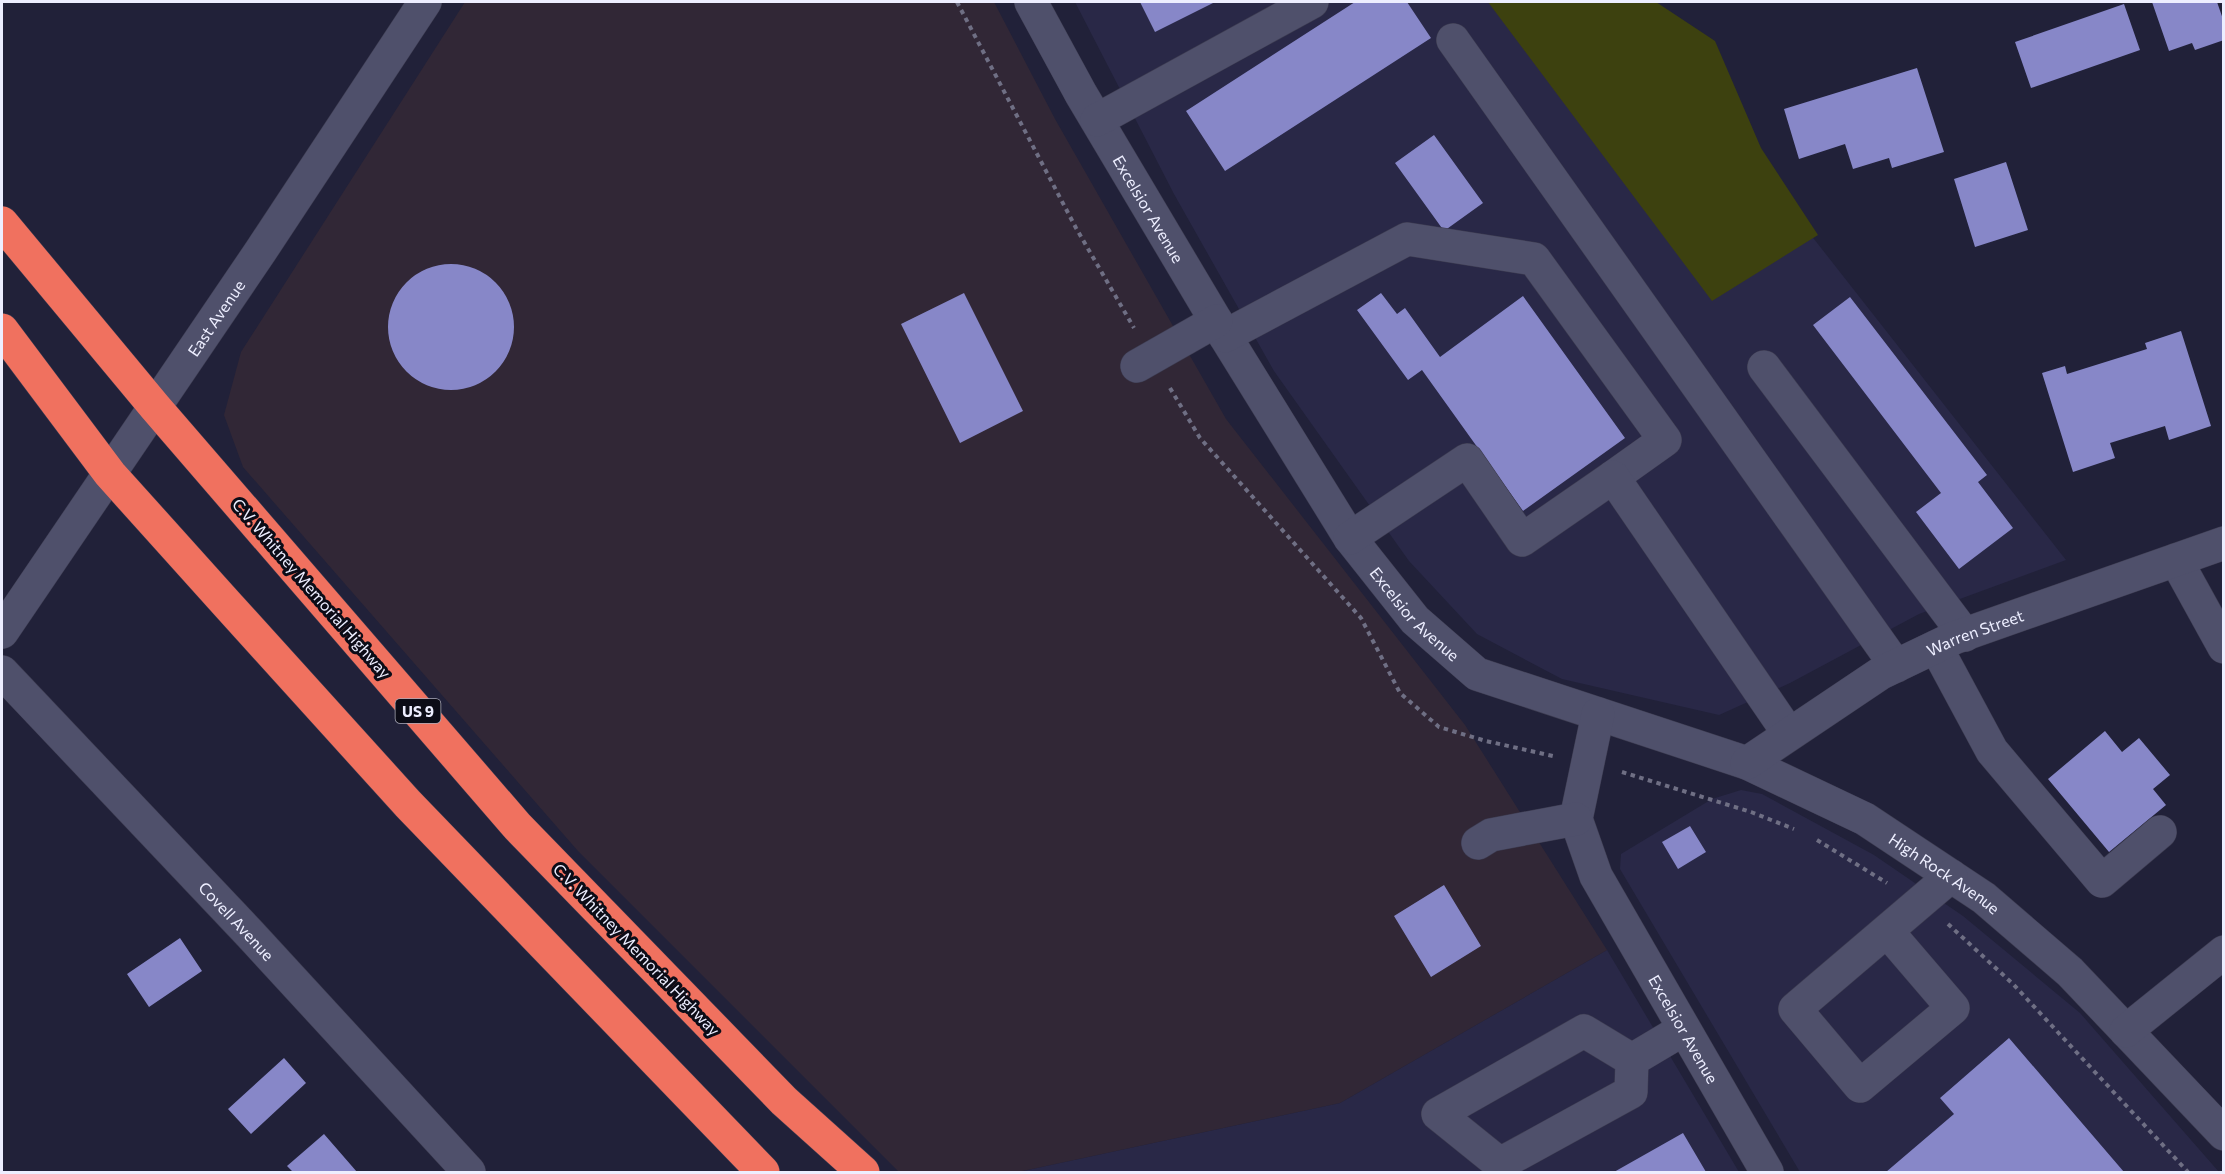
<svg xmlns="http://www.w3.org/2000/svg" width="2225" height="1174" font-family="Commissioner,sans-serif">
<style>
.built{fill:#292847}
.industrial{fill:#312736}
.green{fill:#3d410f}
.building{fill:#8787c8}
.lines{fill:none;stroke-linecap:round;stroke-linejoin:round}
.minor-casing{stroke:#3d3c51;stroke-width:34}
.highway-casing{stroke:#3d3c51;stroke-width:34}
.path{stroke:#6f6f84;stroke-width:4;stroke-dasharray:4.5 4.5;stroke-linecap:butt}
.minor{stroke:#4f506b;stroke-width:33}
.highway{stroke:#f0715f;stroke-width:33}
.labels{text-anchor:middle;dominant-baseline:central;stroke-width:6;stroke-linejoin:round;paint-order:stroke}
.shield{fill:#0c0c17;stroke:#aaaab9;stroke-width:1.5}
.shield-label{font-size:15px;font-weight:bold;fill:#edeeff}
.street-label{font-size:16px;fill:#edeeff;stroke:#0c0c17}
</style>
<rect width="100%" height="100%" fill="#212139"/>
<path class="built" d="M1075 2H1507L1803 225 2066 560 1919 614 1790 683 1719 715 1562 679 1477 634 1409 561 1274 371 1174 194Z
M1741 790 1762 794 1874 855 1963 916 2080 1013 2219 1172H1800L1620 869 1621 854 1712 799Z
M1607 950 1739 1172H1018L1340 1103Z"/>
<path class="industrial" d="M465 2H994L1055 119 1226 419 1465 725 1607 950 1340 1103 1018 1172H899L578 851 243 467 224 415 241 352Z"/>
<path class="green" d="M1488 2H1656L1715 41 1761 148 1818 235 1712 301Z"/>
<path class="building" d="M1140 2H1215L1155 32Z
M1355 2H1407L1431 38 1225 171 1186 111Z
M2152 2H2217L2224 22V40L2195 50 2192 43 2169 51Z
M2124 4 2140 50 2031 88 2015 42Z
M1917 68 1944 152 1892 168 1889 158 1853 169 1845 144 1799 159 1784 109Z
M1434 135 1483 203 1444 231 1395 163Z
M2006 162 2028 230 1975 247 1954 179Z
M388 327a63 63 0 1 1 126 0a63 63 0 1 1-126 0Z
M964 293 1023 411 960 443 901 324Z
M1381 293 1397 314 1405 308 1440 357 1523 296 1625 438 1523 511 1422 370 1408 380 1357 310Z
M1850 297 1987 475 1978 482 2013 528 1959 569 1916 512 1941 493 1813 325Z
M2181 331 2211 426 2169 440 2165 426 2110 443 2115 458 2073 472 2042 373 2065 366 2067 374 2147 349 2145 343Z
M2105 731 2122 752 2139 738 2170 775 2153 789 2166 805 2109 852 2048 779Z
M1690 826 1706 852 1678 869 1662 842Z
M1444 885 1481 946 1431 977 1394 916Z
M180 938 202 971 149 1007 127 974Z
M2009 1038 2124 1172H1886L1954 1114 1940 1098Z
M284 1058 306 1083 251 1134 228 1109Z
M1683 1133 1706 1172H1614Z
M324 1134 357 1172H293L287 1166Z"/>
<g class="lines">
<defs>
<g id="minor">
<path id="s1" d="M1031 2 1081 94 1225 336 1350 538 1415 620 1477 674 1747 763 1865 819 1984 898 2070 972 2224 1134"/>
<path d="M1453 40 1896 666"/>
<path d="M1097 120 1312 2"/>
<path d="M1225 336 1407 239 1534 259 1665 440 1613 477"/>
<path d="M1137 366 1216 321"/>
<path d="M1764 367 1965 635"/>
<path d="M1350 538 1467 460 1522 540 1613 477 1789 734"/>
<path d="M2176 560 2224 647"/>
<path id="s2" d="M2 632 260 252 425 2"/>
<path d="M1936 647 1992 751 2102 881 2160 832"/>
<path id="s3" d="M2 672 250 934 469 1172"/>
<path id="s4" d="M1598 714 1576 819 1596 876 1767 1172"/>
<path id="s5" d="M1747 763 1881 673 1954 638 2224 543"/>
<path d="M1478 843 1491 835 1576 819"/>
<path d="M1887 931 1953 1008 1860 1086 1795 1009 1951 876"/>
<path d="M2126 1031 2224 952"/>
<path d="M1632 1060 1631 1092 1500 1164 1438 1114 1584 1031 1632 1060 1684 1029"/>
</g>
<path id="highway" d="M2 223 155 407 517 826 784 1101 863 1172
M2 330 110 474 226 603 408 804 763 1172"/>
</defs>
<use href="#minor" class="minor-casing"/>
<use href="#highway" class="highway-casing"/>
<path class="path" d="M957 2 1076 228 1134 328
M1170 388 1200 438 1361 618 1400 693 1439 727 1486 741 1553 756
M1622 772 1751 812 1794 829
M1817 840 1887 883
M1948 924 2013 984 2188 1172"/>
<use href="#minor" class="minor"/>
<use href="#highway" class="highway"/>
</g>
<g class="labels">
<rect class="shield" x="395.5" y="699" width="45" height="24" rx="4.5"/>
<g class="shield-label">
<text x="418" y="711">US 9</text>
</g>
<g class="street-label">
<text stroke="none"><textPath href="#s1" startOffset="238">Excelsior Avenue</textPath></text>
<text stroke="none"><textPath href="#s2" startOffset="380">East Avenue</textPath></text>
<text transform="translate(312 588) rotate(49)">C.V. Whitney Memorial Highway</text>
<text stroke="none"><textPath href="#s1" startOffset="724">Excelsior Avenue</textPath></text>
<text stroke="none"><textPath href="#s5" startOffset="264">Warren Street</textPath></text>
<text stroke="none"><textPath href="#s1" startOffset="1322">High Rock Avenue</textPath></text>
<text stroke="none"><textPath href="#s3" startOffset="342">Covell Avenue</textPath></text>
<text transform="translate(637 949) rotate(46)">C.V. Whitney Memorial Highway</text>
<text stroke="none"><textPath href="#s4" startOffset="344">Excelsior Avenue</textPath></text>
</g>
</g>
<rect width="2225" height="1174" fill="none" stroke="#edeeff" stroke-width="6"/>
</svg>
